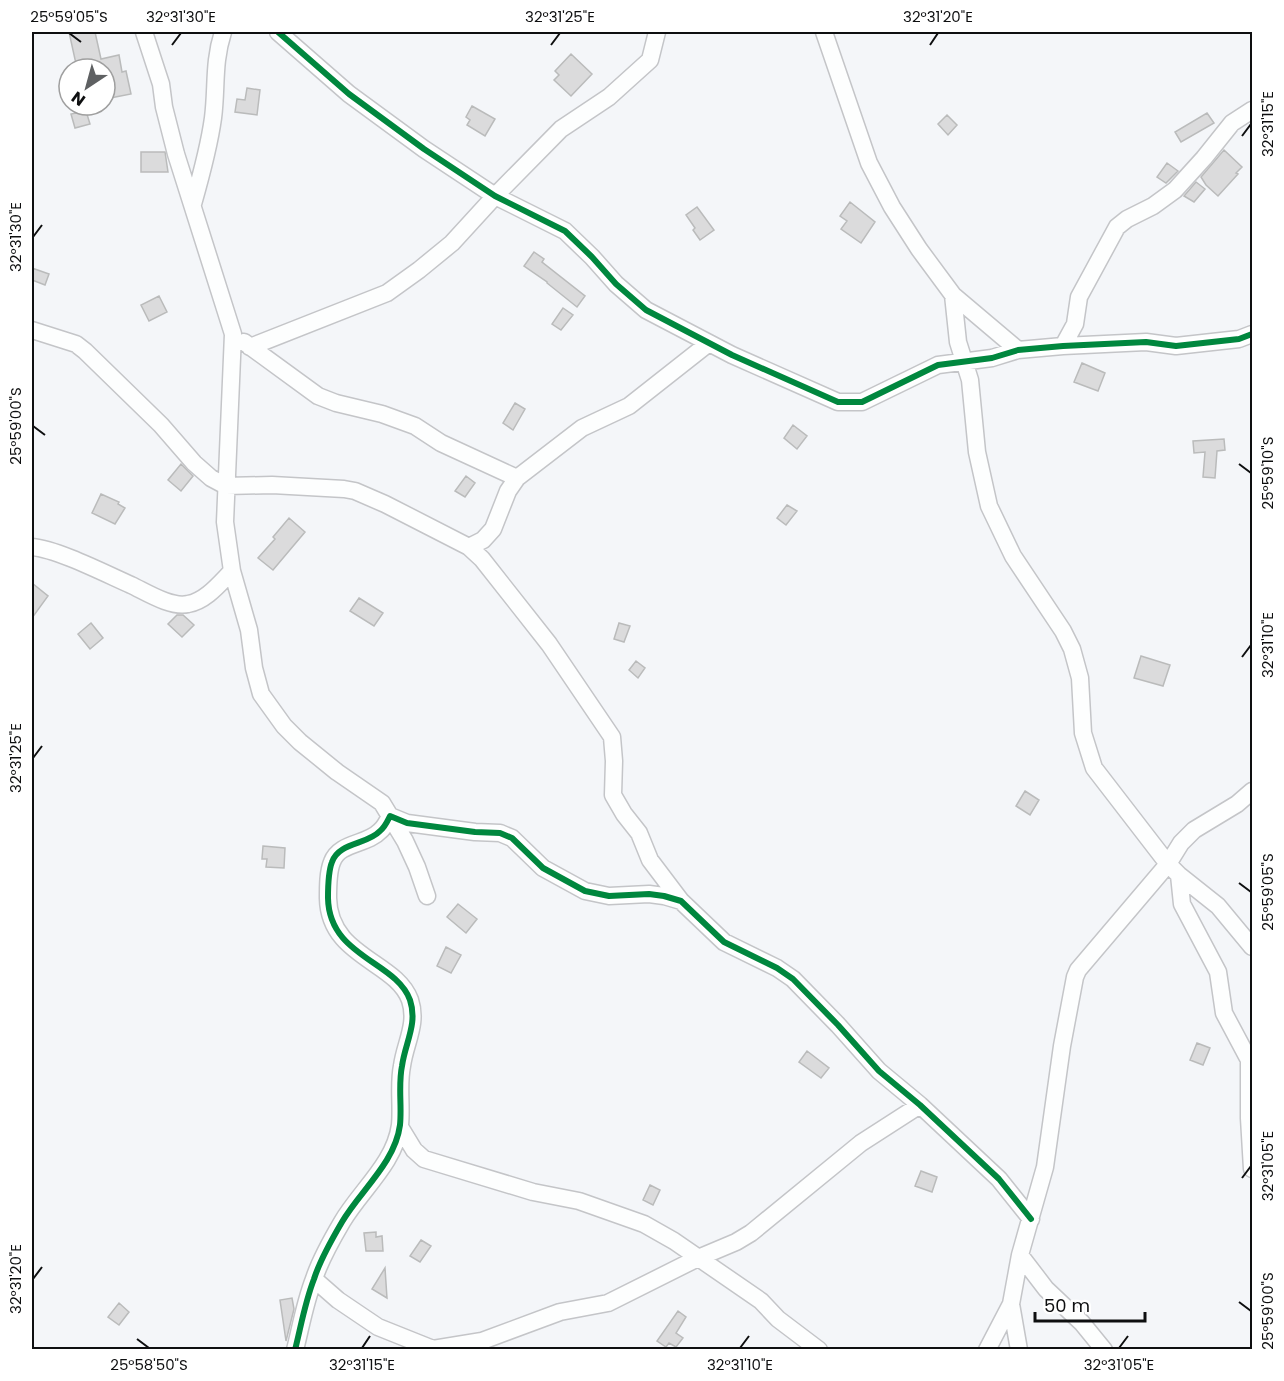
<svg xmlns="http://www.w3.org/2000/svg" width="1284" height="1381" font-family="Poppins,sans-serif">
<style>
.building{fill:#dbdbdc;stroke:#babbbb;stroke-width:1.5}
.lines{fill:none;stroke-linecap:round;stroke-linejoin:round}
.street-casing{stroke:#c4c5c8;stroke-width:19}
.street{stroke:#fdfefe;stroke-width:16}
.cycleway-casing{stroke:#fff;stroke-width:10}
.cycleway{stroke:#00873e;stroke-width:6}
.ticks{fill:none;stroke:#0e0f10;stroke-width:2}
.neatline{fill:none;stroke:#0e0f10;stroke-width:2}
.ticks-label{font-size:15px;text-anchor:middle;fill:#0e0f10}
</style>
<rect width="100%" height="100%" fill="#f4f6f9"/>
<path class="building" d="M69 32H95L101 59 119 55 122 72 126 71 131 94 105 99V69H79L78 63 76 64Z
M571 54 592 74 571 96 554 80 559 75 555 71Z
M247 88 260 90 257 115 235 112 237 99 245 100Z
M472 106 495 119 485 136 467 125 470 120 466 117Z
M86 111 90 124 75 128 71 114Z
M1207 113 1214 123 1181 142 1175 132Z
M947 115 957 125 948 135 938 124Z
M1224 150 1242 167 1236 173 1238 174 1218 196 1206 185 1201 177Z
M141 152H165L168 172H141Z
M1167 163 1178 171 1166 183 1157 177Z
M1196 182 1205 189 1194 202 1184 196Z
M850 202 875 222 861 243 841 229 847 221 840 216Z
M697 207 714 230 700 240 693 230 695 228 686 215Z
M534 252 544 259 542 262 585 296 577 307 547 283V282L524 266Z
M32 268 49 274 45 285 32 280Z
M159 296 167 312 149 321 141 305Z
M563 308 573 315 561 330 552 324Z
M1082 363 1105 373 1098 391 1074 382Z
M515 403 525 409 513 430 503 423Z
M793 425 807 436 797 449 784 438Z
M1224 439 1225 450 1217 451 1215 478 1203 477 1205 452 1194 453 1193 441Z
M181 464 193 476 181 491 168 480Z
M466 476 475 483 465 497 455 491Z
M101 494 119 502 118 504 125 508 115 524 92 513Z
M787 505 797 511 786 525 777 518Z
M289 518 305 532 273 570 258 558 275 539 273 537Z
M32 583 48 596 32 618Z
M359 598 383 613 374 626 350 611Z
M177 615H183L194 625 182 637 168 624Z
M91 623 103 638 90 649 78 634Z
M619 623 630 626 624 642 614 639Z
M1141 656 1170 665 1163 686 1134 678Z
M636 661 645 668 638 678 629 670Z
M1025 791 1039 800 1030 815 1016 806Z
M263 846 285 848 284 868 266 867 267 859H262Z
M458 904 477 919 466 933 447 917Z
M446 947 461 955 451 973 437 966Z
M1197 1043 1210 1048 1203 1065 1190 1060Z
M807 1051 829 1068 821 1078 799 1062Z
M921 1171 937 1177 932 1192 915 1186Z
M650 1185 660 1190 653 1205 643 1200Z
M376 1232V1237L382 1236 383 1251H366L364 1233Z
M421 1240 431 1246 420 1262 410 1256Z
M385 1268 387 1298 372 1289Z
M292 1298 294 1309 286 1341 280 1300Z
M119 1303 129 1312 119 1325 108 1317Z
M678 1311 686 1317 676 1333 683 1338 676 1347 669 1343 666 1347 657 1341Z"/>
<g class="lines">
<defs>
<path id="street" d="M144 32 161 84 164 107 176 154 233 334 225 522 232 571 249 630 254 668 261 694 284 726 300 742 337 772 382 803 405 841 417 867 427 896
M278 32 349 94 424 149 495 196 565 231 592 257 616 284 646 310 732 355 838 402H862L938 365 992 358 1018 350 1063 346 1146 342 1176 346 1239 339 1252 334
M824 32 869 163 892 207 919 249 953 295 1018 350
M193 204C201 176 209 147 213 118 217 87 213 63 223 32
M953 295 958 342 970 380 977 452 989 506 1013 556 1063 631 1072 649 1080 678 1083 733 1094 768 1168 864 1179 875 1218 906 1252 947
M32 330 76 344 85 351 161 425 194 463 211 478 226 486 272 485 344 489 355 491 385 504 469 547 482 559 549 644 612 737 614 761 613 795 624 814 639 833 650 860 681 901
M244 342 318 396 336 403 382 414 415 426 441 443 517 478
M1063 346 1075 324 1079 297 1117 227 1127 219 1153 206 1175 190 1204 158 1232 123 1252 110
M250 347 387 293 419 270 452 243 495 196 561 129 609 97 650 60 657 32
M32 547C57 549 106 574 131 585 146 592 171 608 188 604 206 601 220 583 232 571
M469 547 483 540 493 529 508 491 517 478 582 428 629 406 709 343
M1179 875 1182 904 1218 972 1224 1013 1249 1060V1118L1252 1169
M400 1127 414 1150 424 1159 533 1192 579 1201 644 1224 674 1241 761 1301 778 1319 819 1350
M1020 1255 1046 1289 1082 1323 1104 1350
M314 1279 338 1300 378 1327 433 1349 482 1341 560 1312 608 1303 698 1258 736 1242 751 1233 861 1143 920 1105
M295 1350C301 1326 305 1302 314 1279 320 1260 332 1239 342 1222 360 1191 395 1163 400 1125 402 1106 398 1085 402 1066 405 1043 418 1024 410 1000 396 961 329 957 328 898 328 886 328 872 332 862 339 842 367 845 380 831 385 827 387 822 390 816L407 823 475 832 500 833 512 838 543 868 585 891 609 896 649 894 664 896 681 901 724 942 777 968 793 979 838 1025 879 1071 920 1105 999 1179 1031 1219
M987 1350 1011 1304
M1019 1350 1011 1304 1020 1255 1045 1167 1062 1046 1075 977 1078 970 1168 864 1181 843 1194 830 1237 804 1252 791"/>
</defs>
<use href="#street" class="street-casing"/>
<use href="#street" class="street"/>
<defs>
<path id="cycleway" d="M278 32 349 94 424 149 495 196 565 231 592 257 616 284 646 310 732 355 838 402H862L938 365 992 358 1018 350 1063 346 1146 342 1176 346 1239 339 1252 334
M295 1350C301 1326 305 1302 314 1279 320 1260 332 1239 342 1222 360 1191 395 1163 400 1125 402 1106 398 1085 402 1066 405 1043 418 1024 410 1000 396 961 329 957 328 898 328 886 328 872 332 862 339 842 367 845 380 831 385 827 387 822 390 816L407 823 475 832 500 833 512 838 543 868 585 891 609 896 649 894 664 896 681 901 724 942 777 968 793 979 838 1025 879 1071 920 1105 999 1179 1031 1219"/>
</defs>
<use href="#cycleway" class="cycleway-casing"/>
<use href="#cycleway" class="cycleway"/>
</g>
<path class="ticks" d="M69 33 81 42M172 45 181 33M551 45 560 33M930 45 938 33M1242 136 1251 124M33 237 42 225M33 426 45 435M1239 464 1251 473M1242 657 1251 645M33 758 42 746M1239 883 1251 892M1242 1178 1251 1166M33 1279 42 1267M1239 1302 1251 1311M137 1339 149 1348M362 1348 370 1336M740 1348 749 1336M1119 1348 1128 1336"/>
<rect width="1284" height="1381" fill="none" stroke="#ffffff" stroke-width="66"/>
<g transform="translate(87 87) rotate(216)"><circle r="28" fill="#ffffff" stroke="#9f9f9f" stroke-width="1.5"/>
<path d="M0-4.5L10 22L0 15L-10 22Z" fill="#5e6062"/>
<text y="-9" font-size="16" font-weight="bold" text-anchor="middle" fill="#0e0f10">N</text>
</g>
<path d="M1035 1312v9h110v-9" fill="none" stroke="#0e0f10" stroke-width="3"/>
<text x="1044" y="1312" font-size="18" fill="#0e0f10" stroke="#ffffff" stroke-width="4.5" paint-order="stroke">50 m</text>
<rect x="33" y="33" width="1218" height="1315" class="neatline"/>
<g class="ticks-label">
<text x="69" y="22">25°59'05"S</text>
<text x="181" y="22">32°31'30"E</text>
<text x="560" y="22">32°31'25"E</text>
<text x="938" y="22">32°31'20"E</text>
<text transform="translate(1268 124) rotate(-90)" y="5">32°31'15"E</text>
<text transform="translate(16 237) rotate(-90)" y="5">32°31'30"E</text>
<text transform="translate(16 426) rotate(-90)" y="5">25°59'00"S</text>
<text transform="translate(1268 473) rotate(-90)" y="5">25°59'10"S</text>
<text transform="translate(1268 645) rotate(-90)" y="5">32°31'10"E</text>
<text transform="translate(16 758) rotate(-90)" y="5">32°31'25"E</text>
<text transform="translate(1268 892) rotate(-90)" y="5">25°59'05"S</text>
<text transform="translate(1268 1166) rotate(-90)" y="5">32°31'05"E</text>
<text transform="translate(16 1279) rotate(-90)" y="5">32°31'20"E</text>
<text transform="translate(1268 1311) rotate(-90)" y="5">25°59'00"S</text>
<text x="149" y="1370">25°58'50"S</text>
<text x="362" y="1370">32°31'15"E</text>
<text x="740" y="1370">32°31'10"E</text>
<text x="1119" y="1370">32°31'05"E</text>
</g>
</svg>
